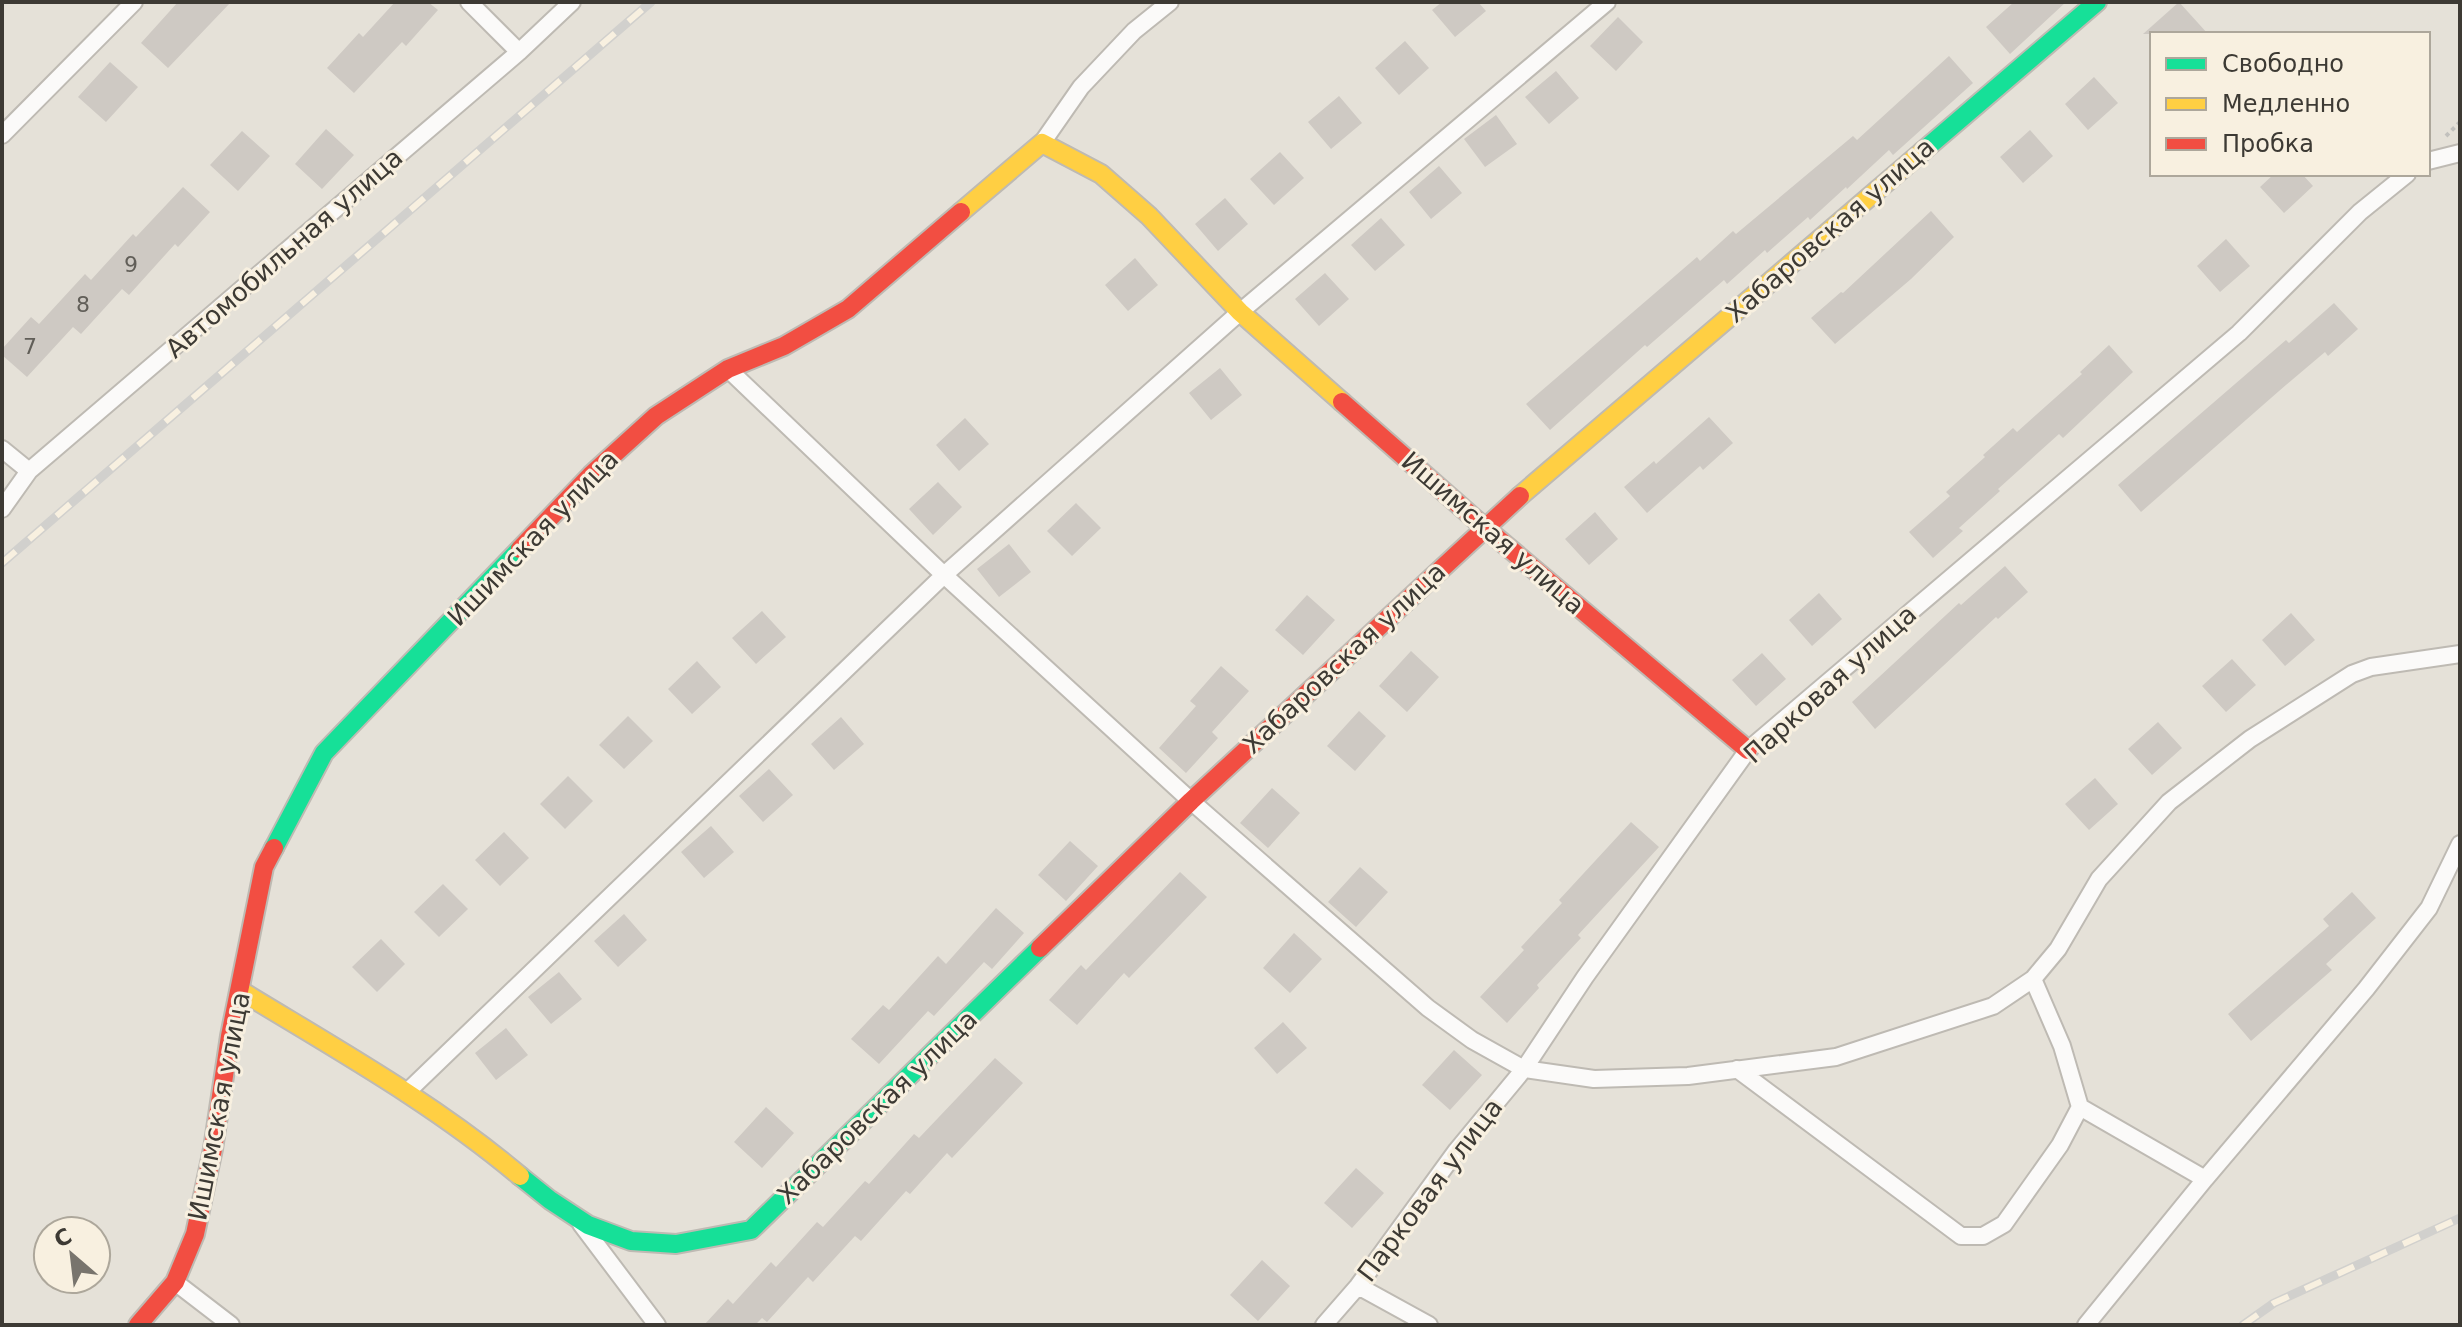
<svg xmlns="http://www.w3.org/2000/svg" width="2462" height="1327" font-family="'DejaVu Sans',sans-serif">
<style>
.building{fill:#cec9c3}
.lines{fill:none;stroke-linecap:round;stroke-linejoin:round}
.street-casing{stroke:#bebab3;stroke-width:20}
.fast-casing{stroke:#bebab3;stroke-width:22}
.slow-casing{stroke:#bebab3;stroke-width:22}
.jam-casing{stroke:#bebab3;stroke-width:22}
.path{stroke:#c2c1bd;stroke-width:4;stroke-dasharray:4 4;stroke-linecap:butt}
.street{stroke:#fbfaf9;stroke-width:16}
.fast{stroke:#16e098;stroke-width:18}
.slow{stroke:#ffcf43;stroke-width:18}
.jam{stroke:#f24e42;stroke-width:18}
.rail-casing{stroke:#d1d0cd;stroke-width:9}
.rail{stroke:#f8f0e0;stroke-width:6;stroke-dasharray:18;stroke-linecap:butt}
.labels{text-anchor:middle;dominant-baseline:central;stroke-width:6;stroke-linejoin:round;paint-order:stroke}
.number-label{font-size:22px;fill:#615e58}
.street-label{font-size:26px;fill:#3d3a34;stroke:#f8f0e0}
</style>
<rect width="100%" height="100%" fill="#e5e1d8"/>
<path class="building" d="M178 2H231L168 68 141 43Z
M395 2H428L438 10 406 46 402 42 354 93 327 68 359 33 363 37Z
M1442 2H1478L1486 11 1455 37 1432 10Z
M2014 2H2066L2010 54 1986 27Z
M2179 2 2208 34H2143Z
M1618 17 1643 42 1616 71 1590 46Z
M1405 41 1429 68 1399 95 1375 68Z
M1949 56 1973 83 1893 155 1889 150 1847 189 1846 187 1810 220 1808 217 1767 253 1765 250 1727 284 1724 280 1647 347 1645 345 1550 430 1526 404 1697 257 1700 261 1733 231 1736 234 1853 136 1857 140Z
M110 62 138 87 106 122 78 97Z
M1556 71 1579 98 1549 124 1525 97Z
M2094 77 2118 103 2088 130 2065 104Z
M1339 96 1362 123 1331 149 1308 122Z
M1496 115 1517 144 1485 167 1464 139Z
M326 129 354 155 322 189 295 164Z
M2030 130 2053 156 2023 183 2000 157Z
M242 131 270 156 238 191 210 165Z
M1280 152 1304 178 1274 205 1250 179Z
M1439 166 1462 193 1431 219 1409 192Z
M2274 174H2302L2313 186 2284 213 2260 187Z
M183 187 210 212 178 247 175 244 129 295 122 289 81 334 73 327 27 377 2 355V349L31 317 39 324 85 274 91 280 133 234 136 237Z
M1225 198 1248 224 1218 251 1195 224Z
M1931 211 1954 237 1911 279 1835 344 1811 318 1841 292 1843 293Z
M1381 218 1405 245 1375 271 1351 245Z
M2226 239 2250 266 2220 292 2197 266Z
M1135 258 1158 285 1128 311 1105 285Z
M1325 273 1349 299 1319 326 1295 299Z
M2334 303 2358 329 2328 356 2325 352 2279 391 2141 512 2118 485 2286 340 2289 343Z
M2109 345 2133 372 2063 438 2059 434 1998 489 2000 491 1959 528 1963 531 1933 558 1909 532 1950 496 1946 492 1985 457 1983 455 2013 428 2017 432 2082 374 2080 372Z
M1220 368 1242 395 1211 420 1189 393Z
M1709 417 1733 443 1703 470 1700 466 1647 513 1624 487 1654 461 1656 464Z
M965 418 989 444 959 471 936 445Z
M938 482 962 507 933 535 909 509Z
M1076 503 1101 528 1072 556 1047 531Z
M1595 512 1618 539 1589 565 1565 539Z
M1009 544 1031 572 999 597 977 569Z
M2005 566 2028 592 1998 619 1996 617 1875 729 1852 702 1959 603 1961 605Z
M1819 593 1842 619 1812 646 1789 620Z
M1307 595 1335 620 1303 655 1275 630Z
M762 611 786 637 756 664 732 638Z
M2291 613 2315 640 2285 666 2262 640Z
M1411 651 1439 677 1407 712 1379 686Z
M1762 653 1786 679 1756 706 1732 680Z
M2232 659 2256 685 2226 712 2202 686Z
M697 661 721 687 692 714 668 689Z
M1221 666 1249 691 1212 732 1218 738 1186 773 1159 748 1196 706 1190 701Z
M1359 711 1386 736 1355 771 1327 746Z
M628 716 653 741 624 769 599 745Z
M841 717 864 744 834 770 811 744Z
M2158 722 2182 748 2152 775 2128 749Z
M769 769 793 795 763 822 739 796Z
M568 776 593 801 565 829 540 804Z
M2095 778 2118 804 2089 830 2065 804Z
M1272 788 1300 813 1268 848 1240 823Z
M1631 822 1659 847 1578 935 1581 938 1537 985 1539 988 1507 1023 1480 997 1524 950 1521 947 1562 903 1559 900Z
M711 826 734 852 704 878 681 852Z
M504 832 529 858 500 886 475 860Z
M1070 841 1098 866 1066 901 1038 875Z
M1360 867 1388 892 1356 927 1328 902Z
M1180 872 1207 897 1129 978 1124 973 1077 1025 1049 1000 1081 965 1086 970Z
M443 884 468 909 439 937 414 912Z
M2352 892 2376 918 2326 964 2332 970 2251 1041 2228 1014 2329 926 2323 919Z
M996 908 1024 933 992 969 984 962 934 1016 928 1011 879 1064 851 1039 883 1005 889 1010 938 956 946 964Z
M624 914 647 940 618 967 594 941Z
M1294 933 1322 959 1290 993 1263 968Z
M381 939 405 964 377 992 352 967Z
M559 972 582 999 551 1024 528 997Z
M1283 1022 1307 1048 1277 1074 1254 1048Z
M506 1028 528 1055 496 1080 475 1053Z
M1454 1050 1482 1075 1450 1110 1422 1085Z
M995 1058 1023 1083 952 1158 947 1153 910 1194 906 1191 861 1241 855 1236 813 1282 808 1277 767 1322 762 1318 755 1325H704L728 1299 733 1304 771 1262 776 1267 817 1222 823 1227 865 1181 869 1184 914 1134 919 1138Z
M766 1107 794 1133 762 1168 734 1142Z
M1356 1168 1384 1193 1352 1228 1324 1203Z
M1262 1260 1290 1286 1258 1321 1230 1295Z"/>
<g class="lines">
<defs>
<path id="street" d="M469 2 519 52
M2 135 134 2
M1042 143 1081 87 1134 31 1170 2
M2428 161 2460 153
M728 369 944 575 1191 801 1428 1008 1472 1040 1524 1069 1594 1079 1688 1076 1836 1057 1993 1006 2033 979 2058 949 2099 879 2169 802 2250 739 2352 674 2371 667 2460 654
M2 449 29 471
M2 509 29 471 519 52 572 2
M2033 979 2062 1046 2080 1107 2205 1179 2366 989 2429 908 2460 844
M1737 1069 1961 1236H1983L2004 1224 2060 1145 2080 1107
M406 1093 944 575 1240 312 1607 2
M581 1224 657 1325
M175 1282 231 1325
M1358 1286 1429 1325
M1324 1325 1358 1286 1457 1150 1524 1069 1585 977 1748 750 2239 333 2360 212 2407 174
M2086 1325 2205 1179"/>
<path id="fast" d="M1923 151 2097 2
M274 848 324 753 520 549
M520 1176 550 1200 588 1225 631 1241 676 1244 751 1230 1040 948"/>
<path id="slow" d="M961 212 1042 143 1101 174 1149 216 1240 312 1342 402
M1520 496 1923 151
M241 991C336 1049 435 1104 520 1176"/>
<path id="jam" d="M1342 402 1484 527 1748 750
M520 549 591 475 656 416 728 369 784 346 848 309 961 212
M1040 948 1191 801 1520 496
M138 1325 175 1282 195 1234 213 1149 230 1036 264 867 274 848"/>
</defs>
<use href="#street" class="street-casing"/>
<use href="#fast" class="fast-casing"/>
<use href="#slow" class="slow-casing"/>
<use href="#jam" class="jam-casing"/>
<path class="path" d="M2446 136 2460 122"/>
<use href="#street" class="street"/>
<use href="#fast" class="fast"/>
<use href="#slow" class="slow"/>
<use href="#jam" class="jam"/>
<defs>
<path id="rail" d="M2 563 651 2
M2243 1325 2274 1303 2460 1218"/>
</defs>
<use href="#rail" class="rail-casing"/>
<use href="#rail" class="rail"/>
</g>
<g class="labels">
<g class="number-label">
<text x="131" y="264">9</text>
<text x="83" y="304">8</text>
<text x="30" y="346">7</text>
</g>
<g class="street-label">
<text transform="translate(1830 230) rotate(-41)">Хабаровская улица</text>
<text transform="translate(284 253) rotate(-41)">Автомобильная улица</text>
<text transform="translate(1493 533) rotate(41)">Ишимская улица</text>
<text transform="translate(533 538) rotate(-46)">Ишимская улица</text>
<text transform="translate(1344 658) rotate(-43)">Хабаровская улица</text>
<text transform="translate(1830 684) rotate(-42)">Парковая улица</text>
<text transform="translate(219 1106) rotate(-79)">Ишимская улица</text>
<text transform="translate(877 1107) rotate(-44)">Хабаровская улица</text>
<text transform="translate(1430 1190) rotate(-53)">Парковая улица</text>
</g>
</g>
<rect width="2462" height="1327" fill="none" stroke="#3d3a34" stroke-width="8"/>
<rect x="2150" y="32" width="280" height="144" fill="#f8f0e0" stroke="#ada79b" stroke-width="2"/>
<rect x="2166" y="58" width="40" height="12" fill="#16e098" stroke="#ada79b" stroke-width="2"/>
<text x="2222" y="72" font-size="24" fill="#3d3a34">Свободно</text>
<rect x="2166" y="98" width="40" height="12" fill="#ffcf43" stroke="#ada79b" stroke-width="2"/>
<text x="2222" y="112" font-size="24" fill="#3d3a34">Медленно</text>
<rect x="2166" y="138" width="40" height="12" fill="#f24e42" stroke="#ada79b" stroke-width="2"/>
<text x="2222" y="152" font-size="24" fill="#3d3a34">Пробка</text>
<g transform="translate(72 1255) rotate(332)"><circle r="38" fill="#f8f0e0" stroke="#ada79b" stroke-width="2"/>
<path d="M0-6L14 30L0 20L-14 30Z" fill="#78746d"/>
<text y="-12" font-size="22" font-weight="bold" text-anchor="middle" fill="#3d3a34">С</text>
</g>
</svg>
